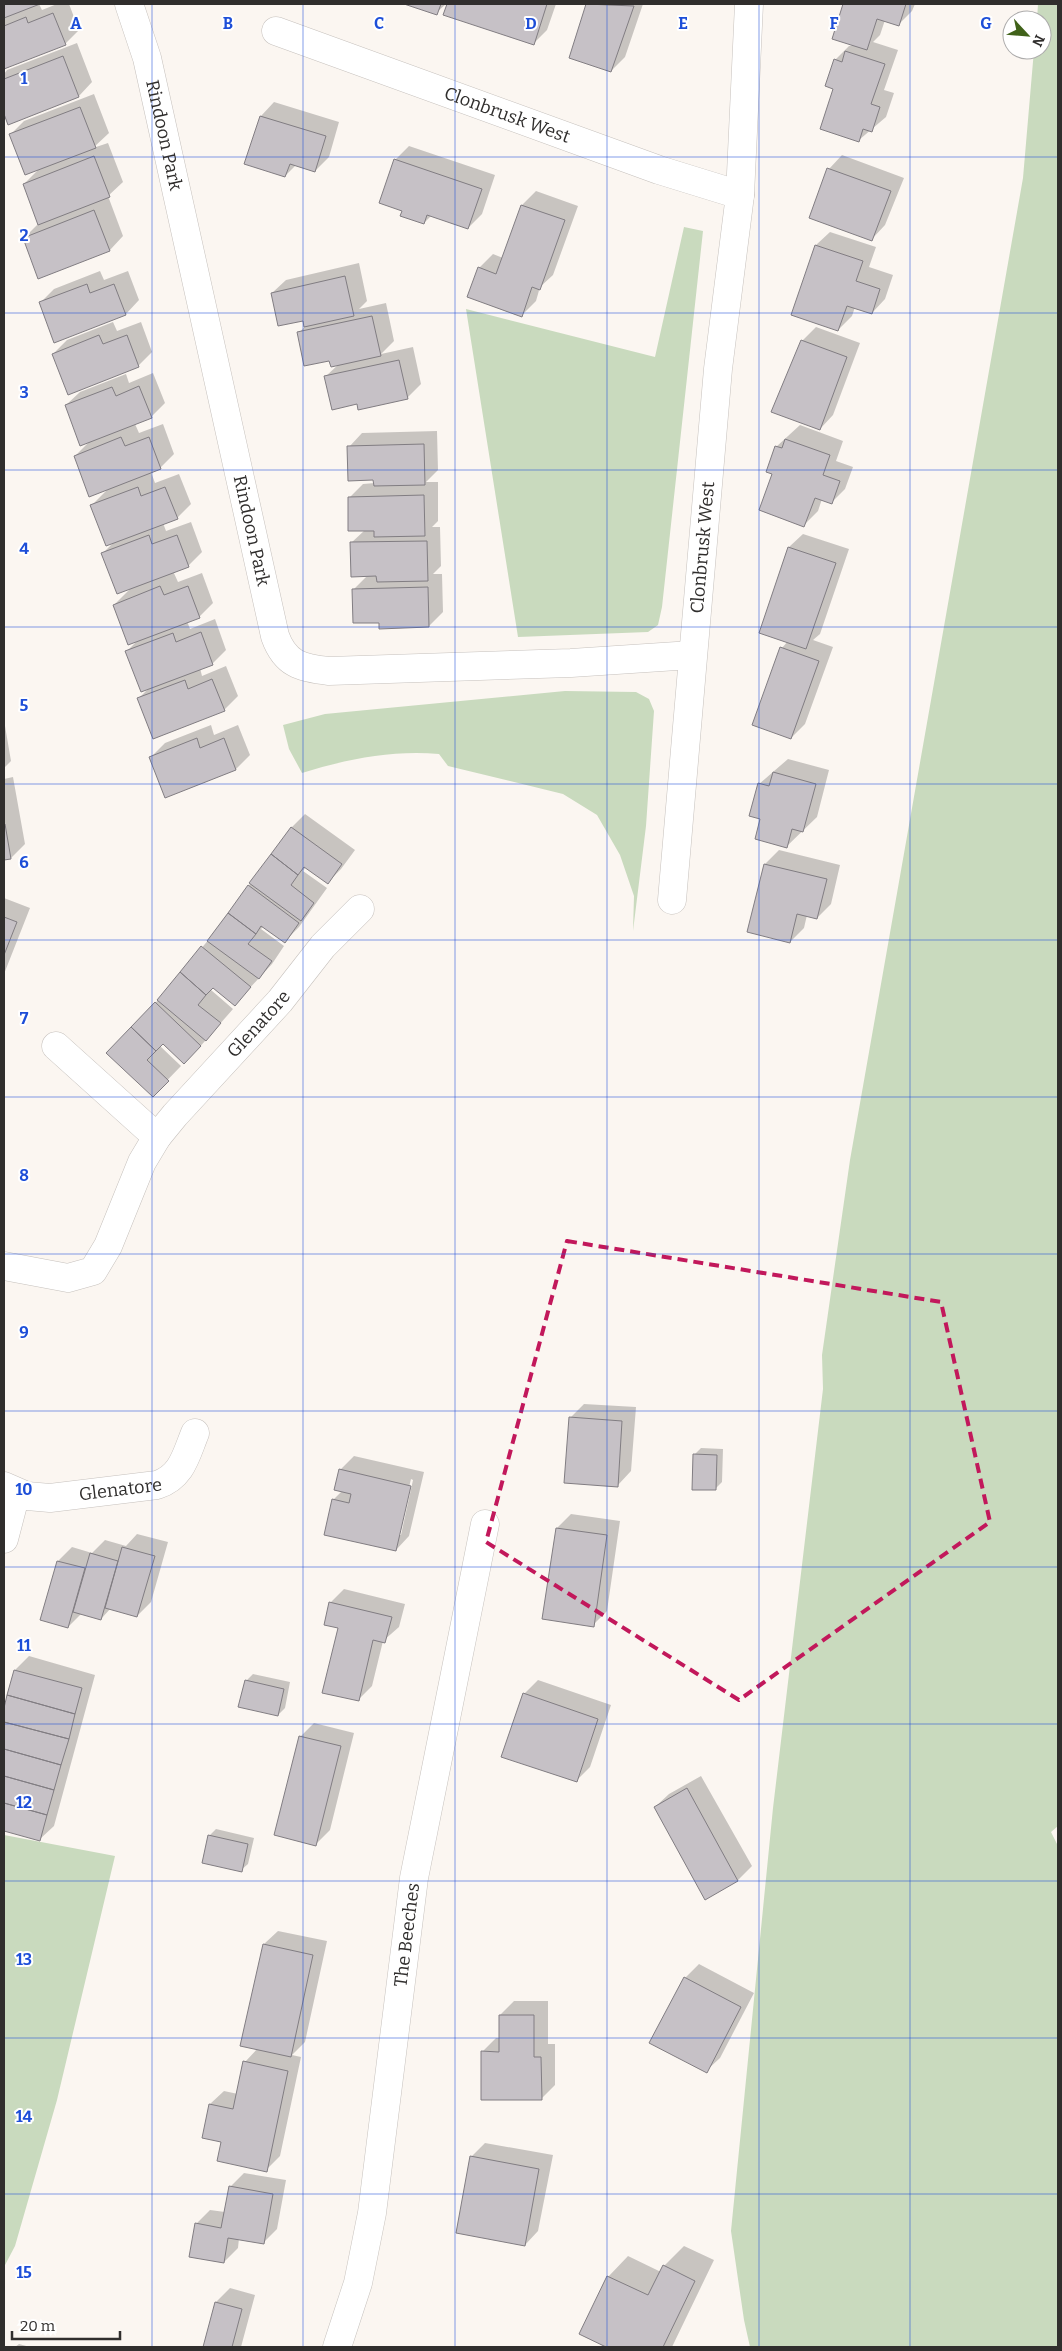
<svg xmlns="http://www.w3.org/2000/svg" width="1062" height="2351" font-family="Bitter,serif">
<style>
.green{fill:#c9dabe}
.shadow{fill:#0003;fill-rule:evenodd}
.building{fill:#c6c1c6;stroke:#817d82}
.lines{fill:none;stroke-linecap:round;stroke-linejoin:round}
.minor-casing{stroke:#c6c1bd;stroke-width:29}
.minor{stroke:#fff;stroke-width:28}
.marked{fill:none;stroke:#c2185b;stroke-width:4;stroke-dasharray:10 6;stroke-linejoin:round}
.grid{fill:none;stroke:#1d4ed8;stroke-width:1;stroke-opacity:0.55}
.labels{text-anchor:middle;dominant-baseline:central;stroke-width:4;stroke-linejoin:round;paint-order:stroke}
.street-label{font-size:18px;fill:#302e2d;stroke:#fff}
.grid-label{font-size:16px;text-anchor:middle;font-weight:bold;fill:#1d4ed8;stroke:#fff;stroke-width:4;stroke-linejoin:round;paint-order:stroke}
</style>
<rect width="100%" height="100%" fill="#fbf6f1"/>
<path class="green" d="M1038 4H1058V1826L1051 1832 1058 1846V2347H750L744 2320 731 2231 773 1808 823 1389 822 1355 850 1160 1023 178 1034 50H1042V20H1037Z
M684 227 703 231 662 607 658 625 648 632 518 637 466 309 655 357Z
M565 691 636 692 649 699 654 711 646 826 633 931 634 896 620 855 597 815 563 794 448 766 439 754C392 750 347 759 302 773L289 749 283 725 325 714Z
M4 1835 115 1856 57 2100 15 2246 4 2267Z"/>
<path class="shadow" d="M4 4H39L42 10 57 4H69L79 30 65 44 4 67Z
M408 4H446L436 13Z
M448 4H556L547 30 533 44 445 14Z
M588 4H643L625 57 611 71 570 57Z
M844 4H915L912 11 898 25 885 20 880 35 873 42 898 50 884 90 894 93 886 117 859 140 835 88V60L849 46 854 45 833 38Z
M77 43 92 82 79 96 9 123 4 111V74L7 70Z
M94 94 109 133 93 148 108 143 123 182 108 196 123 236 110 250 24 238 38 224 24 184 40 168 10 135 24 121Z
M274 102 339 122 329 157 315 171 296 165 285 176 261 116Z
M409 146 495 175 482 214 468 228 432 215 424 223 403 210 381 203 396 159Z
M842 155 904 178 885 225 872 239 829 169Z
M536 191 578 206 553 275 540 287 536 301 522 315 479 268 493 254 503 258 522 205Z
M830 232 876 247 869 267 893 275 885 299 872 313 855 307 852 316 838 330 793 314 816 245Z
M359 263 367 301 359 309 386 303 394 341 381 354 413 347 421 384 407 398 357 402 326 376 339 364 299 333 305 326 304 319 272 293 286 280Z
M100 271 104 280 128 271 139 300 126 314 40 303 54 289Z
M113 322 117 331 141 322 152 352 138 366 53 354 67 340Z
M816 327 860 343 833 415 820 429 802 341Z
M153 373 165 403 151 417 135 424 139 433 163 424 174 454 160 468 151 472 155 483 179 474 191 504 177 518 163 523 166 531 191 522 202 552 188 566 173 571 178 582 202 573 213 603 199 617 187 621 190 629 215 619 226 650 212 664 200 668 202 676 226 666 238 696 224 710 139 698 150 687 127 651 138 640 114 605 132 587 103 553 114 542 92 505 109 488 75 456 90 441 66 405 80 392 126 374 129 383Z
M800 425 843 441 836 461 853 467 845 489 831 503 822 499 818 511 804 525 774 473 776 447Z
M437 431 438 470 426 482H438V521L432 527H440L441 566 433 574H442L443 612 429 626 380 622 353 590 368 575 351 543 365 530 349 498 363 484 375 483 374 479 349 447 362 433Z
M803 534 849 549 820 634 813 640 833 647 805 724 791 738 782 648 788 641 761 632 789 547Z
M4 720 11 761 4 768Z
M211 725 214 735 238 725 250 755 236 769 166 796 151 757 165 743Z
M788 759 829 770 817 817 786 847 762 818 759 784Z
M13 777 25 844 11 858 4 859V779Z
M305 814 355 850 341 869 327 883 306 867 303 871 327 888 299 927 285 941 264 926 261 929 284 946 272 964 235 1004 214 987 211 990 233 1009 198 1049 163 1043 160 1046 181 1066 153 1095 108 1053 159 999 210 938 292 827Z
M779 850 840 865 831 904 817 918 807 915 804 928 790 942 748 931 765 864Z
M4 898 30 908 4 974Z
M584 1404 636 1407 631 1471 618 1485 570 1418Z
M701 1448 723 1449 722 1482 715 1489 694 1455Z
M354 1456 424 1472 409 1536 396 1550 333 1500 342 1491 340 1470ZM411 1479 413 1480 401 1535H398Z
M571 1514 620 1521 607 1611 593 1625 557 1528Z
M137 1534 168 1542 151 1602 137 1616 111 1608 101 1619 82 1613 68 1627 58 1561 72 1547 92 1553 105 1540 126 1546Z
M344 1589 405 1604 399 1627 383 1641 372 1686 358 1700 339 1627 330 1603Z
M29 1656 95 1675 54 1826 40 1839 4 1829V1712L15 1670Z
M253 1674 290 1682 285 1708 278 1715 246 1681Z
M538 1680 611 1705 590 1767 576 1781 524 1694Z
M314 1723 354 1733 330 1830 316 1844 300 1737Z
M701 1776 752 1866 738 1880 706 1898 655 1807 669 1794Z
M216 1829 254 1838 248 1864 241 1870 209 1836Z
M278 1931 327 1941 305 2042 292 2055 301 2057 280 2156 266 2170 222 2141 210 2104 224 2091 238 2094 245 2062 258 2048 264 1944Z
M699 1964 754 1993 720 2058 706 2071 685 1978Z
M514 2001H548V2044H555V2085L541 2099 482 2052 496 2038H500V2015Z
M485 2143 553 2155 538 2231 525 2245 471 2157Z
M244 2173 286 2180 277 2229 263 2243 239 2238 238 2248 224 2262 196 2224 210 2210 225 2212 230 2187Z
M684 2246 714 2260 672 2347H608L581 2334 608 2277 628 2256 661 2272 664 2266Z
M230 2288 255 2295 241 2347H204L216 2302Z
M19 2344 30 2347H15Z"/>
<path class="building" d="M4 4H40L4 18Z
M404 4H441L437 15Z
M447 4H547L534 45 443 15Z
M586 4 634 6 611 72 569 58Z
M843 4H906L899 26 877 19 867 50 832 39Z
M53 13 66 45 4 69V26L26 17 28 23Z
M845 51 885 64 871 104 880 107 872 132 863 129 859 142 820 129 833 89 825 86 834 59 842 62Z
M63 56 79 97 8 125 4 114V79Z
M80 107 96 148 25 175 9 134Z
M260 116 326 136 315 172 290 164 285 177 244 164Z
M94 156 110 197 38 225 23 184Z
M394 159 482 189 468 229 427 215 424 224 400 216 402 211 379 203Z
M827 168 891 191 872 241 809 218Z
M521 205 565 220 540 290 532 287 522 317 467 297 478 267 496 274Z
M94 210 110 251 38 279 23 238Z
M815 245 863 261 856 281 880 289 872 314 847 306 838 331 791 315Z
M345 276 354 316 304 327 303 321 278 326 271 293Z
M87 284 90 293 114 284 126 315 54 343 39 302Z
M372 316 381 356 331 367 329 361 304 366 297 332Z
M99 335 103 344 127 335 139 367 68 395 52 354Z
M801 340 847 357 820 430 771 412Z
M399 360 408 399 358 410 357 404 332 410 324 376Z
M139 386 152 418 80 446 65 405 112 387 116 396Z
M121 437 125 446 149 437 161 469 89 497 74 456Z
M785 439 830 455 823 475 840 481 832 504 815 498 804 527 759 510 772 474 766 472 775 446 782 448Z
M424 444 425 485 374 486 373 480 348 481 347 446Z
M138 487 141 496 165 487 178 519 106 546 90 505Z
M424 495 425 536 374 537V531H348V497Z
M149 535 152 544 177 535 189 567 117 594 101 553Z
M427 541 428 581 377 582 376 576 351 577 350 542Z
M788 547 836 563 806 649 759 633Z
M160 586 164 595 188 586 200 618 128 645 113 605Z
M428 587 429 627 379 629V623H353L352 589Z
M201 632 213 665 141 692 125 651 173 633 176 642Z
M780 647 819 661 791 739 752 725Z
M212 679 225 711 153 739 137 698 185 680 188 689Z
M197 738 200 748 224 738 236 770 165 798 149 757Z
M773 772 816 784 803 832 792 829 787 848 755 839 760 819 749 816 758 783 769 786Z
M5 824 11 859 4 860V825Z
M291 827 342 864 328 884 304 867 298 875 271 854Z
M271 854 298 875 291 885 314 903 301 921 249 883Z
M764 864 827 879 817 919 797 914 790 943 747 932Z
M248 885 299 923 285 943 261 926 256 934 228 913Z
M228 913 256 934 248 944 272 961 259 979 207 941Z
M4 917 17 922 4 955Z
M201 946 251 987 235 1006 213 988 206 995 180 972Z
M180 972 206 995 198 1005 221 1023 206 1041 157 1000Z
M155 1002 201 1046 184 1064 163 1044 156 1051 131 1027Z
M131 1027 156 1051 147 1060 169 1081 153 1097 106 1053Z
M569 1417 622 1421 618 1487 564 1483Z
M693 1454 717 1455 716 1490H692Z
M339 1469 411 1486 396 1551 324 1535 332 1499 349 1503 351 1494 334 1490Z
M556 1528 607 1535 594 1627 542 1619Z
M122 1547 155 1556 137 1617 105 1608Z
M90 1553 118 1561 101 1620 73 1612Z
M57 1561 85 1568 68 1628 40 1620Z
M329 1602 392 1617 385 1643 373 1640 359 1701 322 1693 338 1628 324 1625Z
M14 1670 82 1688 75 1714 7 1695Z
M245 1680 284 1689 278 1716 238 1707Z
M523 1693 598 1719 577 1782 501 1757Z
M7 1695 75 1714 69 1739 4 1722V1708Z
M4 1722 69 1739 61 1765 4 1749Z
M299 1736 341 1746 316 1846 274 1835Z
M4 1749 61 1765 54 1790 4 1776Z
M4 1776 54 1790 47 1815 4 1803Z
M687 1788 738 1881 705 1900 654 1807Z
M4 1803 47 1815 40 1841 4 1831Z
M208 1835 248 1844 242 1872 202 1863Z
M263 1944 313 1955 291 2057 240 2046Z
M684 1977 741 2007 707 2073 649 2043Z
M499 2015H534V2057H541L542 2100H481V2051L499 2052Z
M243 2061 288 2071 267 2172 217 2161 221 2142 202 2138 209 2104 233 2109Z
M470 2156 539 2169 525 2246 456 2233Z
M229 2186 273 2194 264 2244 228 2238 224 2263 189 2257 195 2223 221 2228Z
M663 2265 695 2281 663 2347H606L579 2334 607 2276 648 2295Z
M215 2302 242 2309 232 2347H203Z"/>
<g class="lines">
<defs>
<g id="minor">
<path id="s1" d="M129 4 147 58 275 636C285 664 301 668 329 671L571 663 692 655"/>
<path id="s2" d="M276 31 659 170 740 195"/>
<path id="s3" d="M672 900 718 369 740 195 749 4"/>
<path d="M56 1046 157 1137"/>
<path id="s4" d="M4 1266 68 1278 93 1271 108 1246 142 1162 157 1137 175 1115 280 1001 323 946 360 909"/>
<path id="s5" d="M4 1486 27 1496 50 1498 157 1485C182 1477 186 1455 195 1433"/>
<path d="M4 1539 16 1493"/>
<path id="s6" d="M337 2347 358 2283 372 2213 414 1878 485 1524"/>
</g>
</defs>
<use href="#minor" class="minor-casing"/>
<use href="#minor" class="minor"/>
</g>
<path class="marked" d="M567 1241 941 1302 990 1522 739 1700 486 1542Z"/>
<path class="grid" d="M152 4V2347M303 4V2347M455 4V2347M607 4V2347M759 4V2347M910 4V2347M4 157H1058M4 313H1058M4 470H1058M4 627H1058M4 784H1058M4 940H1058M4 1097H1058M4 1254H1058M4 1411H1058M4 1567H1058M4 1724H1058M4 1881H1058M4 2038H1058M4 2194H1058"/>
<g class="labels">
<g class="street-label">
<text stroke="none"><textPath href="#s2" startOffset="246">Clonbrusk West</textPath></text>
<text stroke="none"><textPath href="#s1" startOffset="136">Rindoon Park</textPath></text>
<text stroke="none"><textPath href="#s1" startOffset="541">Rindoon Park</textPath></text>
<text stroke="none"><textPath href="#s3" startOffset="354">Clonbrusk West</textPath></text>
<text stroke="none"><textPath href="#s4" startOffset="392">Glenatore</textPath></text>
<text stroke="none"><textPath href="#s5" startOffset="119">Glenatore</textPath></text>
<text stroke="none"><textPath href="#s6" startOffset="419">The Beeches</textPath></text>
</g>
</g>
<g class="grid-label">
<text x="76" y="29">A</text>
<text x="228" y="29">B</text>
<text x="379" y="29">C</text>
<text x="531" y="29">D</text>
<text x="683" y="29">E</text>
<text x="834" y="29">F</text>
<text x="986" y="29">G</text>
<text x="24" y="84">1</text>
<text x="24" y="241">2</text>
<text x="24" y="398">3</text>
<text x="24" y="554">4</text>
<text x="24" y="711">5</text>
<text x="24" y="868">6</text>
<text x="24" y="1024">7</text>
<text x="24" y="1181">8</text>
<text x="24" y="1338">9</text>
<text x="24" y="1495">10</text>
<text x="24" y="1651">11</text>
<text x="24" y="1808">12</text>
<text x="24" y="1965">13</text>
<text x="24" y="2122">14</text>
<text x="24" y="2278">15</text>
</g>
<rect width="1062" height="2351" fill="none" stroke="#302e2d" stroke-width="10"/>
<g transform="translate(1027 35) rotate(116)"><circle r="24" fill="#ffffff" stroke="#acabab"/>
<path d="M0-4L9 19L0 12L-9 19Z" fill="#406219"/>
<text y="-8" font-size="14" font-weight="bold" text-anchor="middle" fill="#302e2d">N</text>
</g>
<path d="M12 2331v8h108v-8" fill="none" stroke="#302e2d" stroke-width="2.5"/>
<text x="20" y="2331" font-size="15" fill="#302e2d" stroke="#ffffff" stroke-width="4" paint-order="stroke">20 m</text>
</svg>
